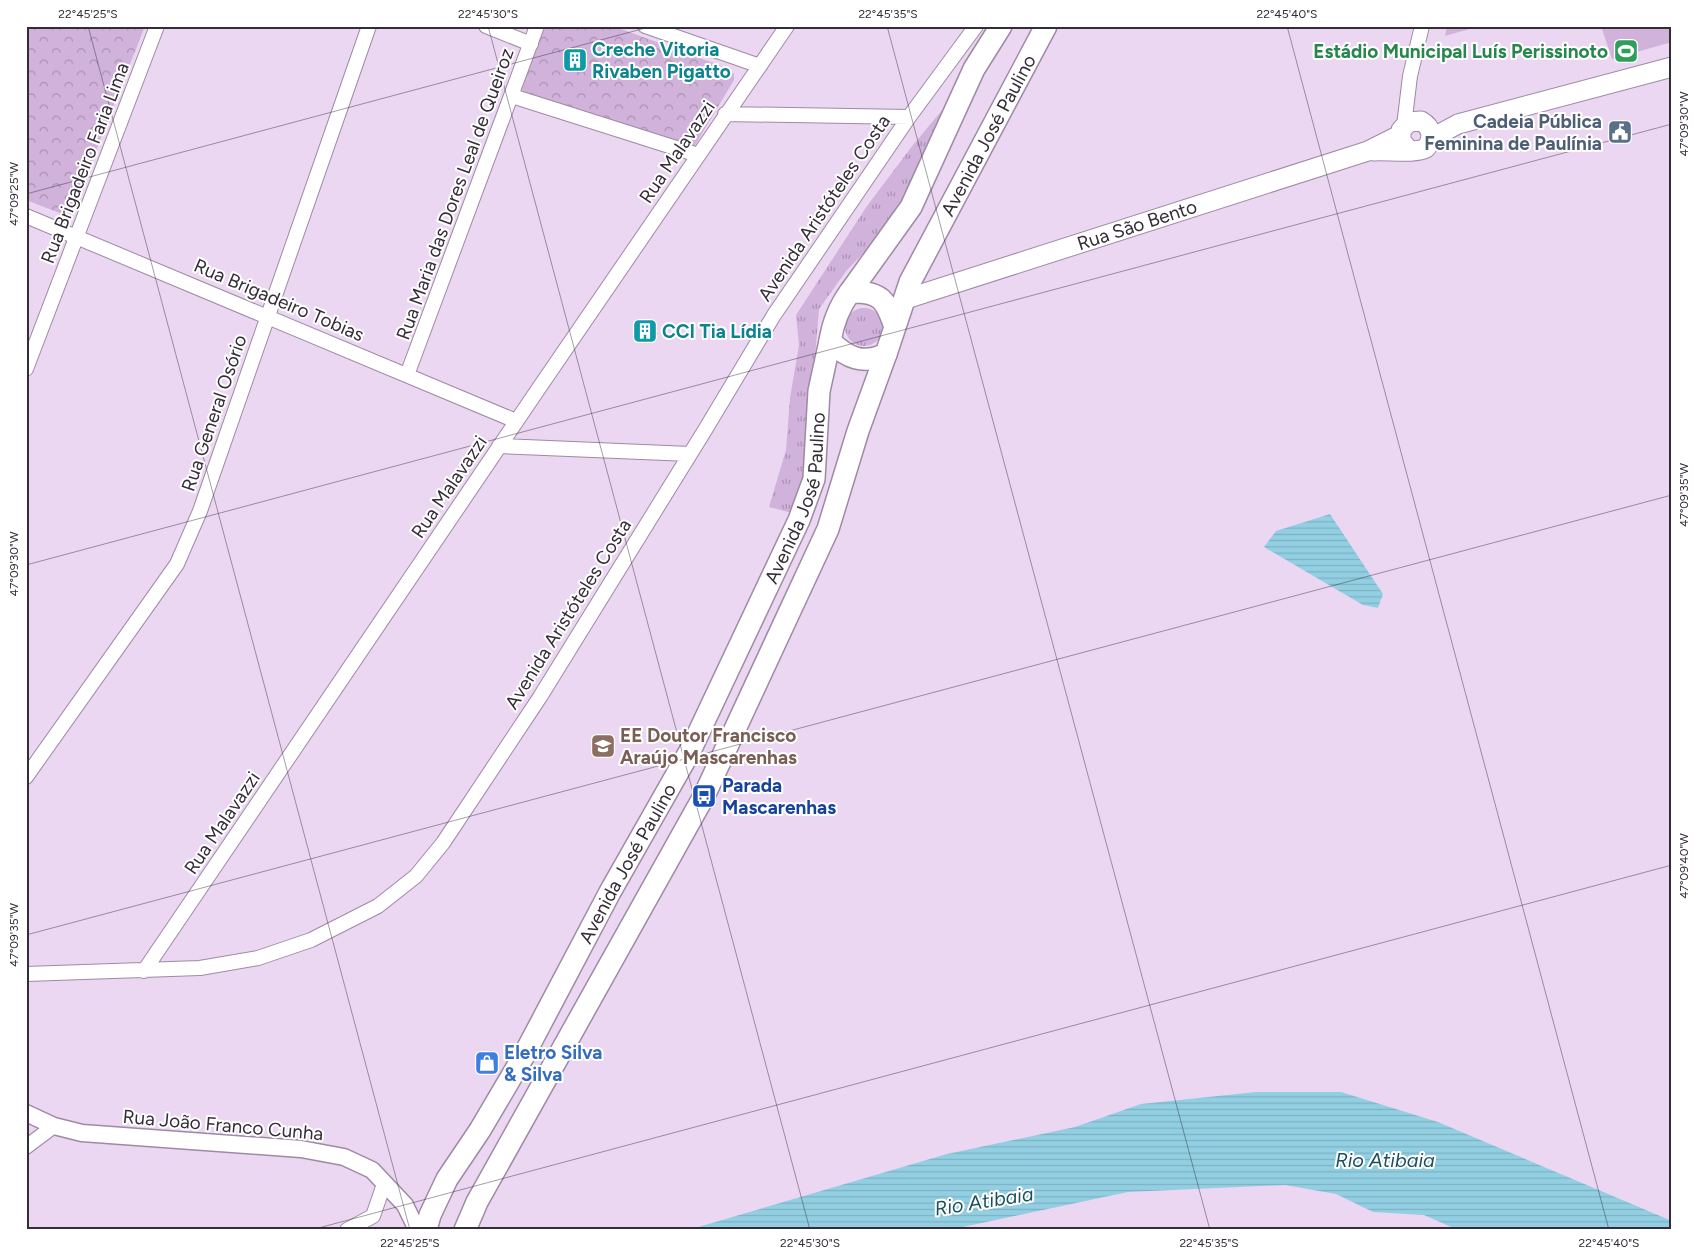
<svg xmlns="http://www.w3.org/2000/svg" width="1698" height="1256" font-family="Figtree,sans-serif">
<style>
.grass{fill:url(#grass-tufts)}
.park{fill:url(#park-crowns)}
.pitch{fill:#d1b2db}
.water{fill:url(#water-rules)}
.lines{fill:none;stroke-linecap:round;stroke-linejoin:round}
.minor-casing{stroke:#9e8aa4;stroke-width:16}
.tertiary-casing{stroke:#9e8aa4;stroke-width:19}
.secondary-casing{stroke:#9e8aa4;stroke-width:21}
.primary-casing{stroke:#9e8aa4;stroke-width:24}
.minor{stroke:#fff;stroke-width:14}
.tertiary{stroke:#fff;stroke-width:16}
.secondary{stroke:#fff;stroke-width:19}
.primary{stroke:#fff;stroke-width:21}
.ticks{fill:none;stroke:#342c37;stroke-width:1;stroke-opacity:0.45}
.labels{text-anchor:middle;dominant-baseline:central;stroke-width:4;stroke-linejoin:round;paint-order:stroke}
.culture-label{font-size:19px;font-weight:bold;fill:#0d838f;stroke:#fff;text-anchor:start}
.leisure-label{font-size:19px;font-weight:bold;fill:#27864d;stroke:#fff;text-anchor:end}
.service-label{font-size:19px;font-weight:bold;fill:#4e5e75;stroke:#fff;text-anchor:end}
.street-label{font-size:19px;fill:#342c37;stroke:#fff}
.education-label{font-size:19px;font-weight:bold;fill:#785e54;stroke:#fff;text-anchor:start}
.transit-label{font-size:19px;font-weight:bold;fill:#164399;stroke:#fff;text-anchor:start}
.shop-label{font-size:19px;font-weight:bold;fill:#366cbe;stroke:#fff;text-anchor:start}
.water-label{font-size:20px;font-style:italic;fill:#1d505e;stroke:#fff}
.neatline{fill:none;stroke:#342c37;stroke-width:2}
.ticks-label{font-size:12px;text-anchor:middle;fill:#342c37}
</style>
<defs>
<pattern id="grass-tufts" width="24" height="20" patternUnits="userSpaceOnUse" patternTransform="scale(1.25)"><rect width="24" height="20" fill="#d1b2db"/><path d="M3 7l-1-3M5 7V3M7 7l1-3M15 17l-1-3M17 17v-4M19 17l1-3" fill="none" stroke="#aa91b2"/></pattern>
<pattern id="park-crowns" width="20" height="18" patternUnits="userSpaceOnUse" patternTransform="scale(1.25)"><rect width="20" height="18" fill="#d1b2db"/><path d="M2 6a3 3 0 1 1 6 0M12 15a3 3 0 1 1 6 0" fill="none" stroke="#aa91b2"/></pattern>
<pattern id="water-rules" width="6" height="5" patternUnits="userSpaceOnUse" patternTransform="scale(1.25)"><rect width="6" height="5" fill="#92cfe2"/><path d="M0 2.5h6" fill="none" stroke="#7eb2c2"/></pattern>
</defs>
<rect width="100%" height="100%" fill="#ecd7f3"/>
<path class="grass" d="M998 43 889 227 847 270 819 309 805 479 792 513 769 507 786 450 790 398 799 345 796 315 867 206 913 145Z
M845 327a19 19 0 1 1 38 0a19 19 0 1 1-38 0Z"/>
<path class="park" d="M26 26H145L70 217 26 200Z
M543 26H613L727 68 734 74V80L694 147 523 92 521 85Z"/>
<path class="pitch" d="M1447 26H1480L1445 36Z
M1601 26H1672V42L1612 59Z"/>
<path class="water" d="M1330 514 1383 594 1378 608 1363 605 1264 547 1276 531Z
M1256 1092H1341L1438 1122 1672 1221V1230H1458L1424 1215 1373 1212 1336 1194 1285 1185 1128 1192 949 1230H688L947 1154 1075 1127 1141 1104Z"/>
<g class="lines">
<defs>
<path id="minor" d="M486 26 531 44
M645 26 760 66
M512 96 698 155
M725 114 909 117
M1404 126 1410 76 1422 26
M26 216 516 421
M26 369 157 26
M407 375 537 26
M499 446 690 454
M26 777 177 564 200 511 369 26
M144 971 539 388 787 26
M26 974 200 968 258 958 311 940 378 906 416 876 443 843 540 697 705 430 774 315 909 117 976 26
M26 1147 54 1126
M347 1230 373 1216 384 1184"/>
<path id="tertiary" d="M26 1113 54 1126 82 1133 301 1149 344 1157 372 1170 405 1205 417 1230"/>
<path id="secondary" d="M1432 138 1458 124 1672 67
M1374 151C1388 150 1415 154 1426 148 1434 138 1432 127 1421 121L1409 122 1401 130V141L1409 150
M906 299 1368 151 1400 135"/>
<g id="primary">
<path d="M850 292 911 207 974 69 1001 26"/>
<path id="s1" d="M895 327C886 300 881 291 850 292 839 307 833 322 830 341 847 358 863 365 886 354L910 282 1046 26"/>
<path id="s2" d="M426 1230 430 1215 447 1179 480 1130 523 1057 610 892 690 751 799 520 814 479 819 391 830 341"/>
<path d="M465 1230 477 1202 704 796 828 529 858 431 886 354"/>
</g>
</defs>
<use href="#minor" class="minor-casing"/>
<use href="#tertiary" class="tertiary-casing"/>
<use href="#secondary" class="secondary-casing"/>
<use href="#primary" class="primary-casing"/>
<use href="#minor" class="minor"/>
<use href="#tertiary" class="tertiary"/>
<use href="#secondary" class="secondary"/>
<use href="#primary" class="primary"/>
</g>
<path class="ticks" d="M88 26 410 1230M488 26 810 1230M887 26 1210 1230M1287 26 1609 1230M26 194 653 26M26 565 1672 124M26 935 1672 495M311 1230 1672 865"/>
<defs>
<symbol id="stadium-square" viewBox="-11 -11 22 22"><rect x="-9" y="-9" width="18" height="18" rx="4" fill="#2e9e5b" stroke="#fff"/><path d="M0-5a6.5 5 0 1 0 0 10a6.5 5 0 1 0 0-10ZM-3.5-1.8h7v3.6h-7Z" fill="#fff"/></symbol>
<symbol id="building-square" viewBox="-11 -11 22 22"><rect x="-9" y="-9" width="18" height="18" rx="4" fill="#0f9aa8" stroke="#fff"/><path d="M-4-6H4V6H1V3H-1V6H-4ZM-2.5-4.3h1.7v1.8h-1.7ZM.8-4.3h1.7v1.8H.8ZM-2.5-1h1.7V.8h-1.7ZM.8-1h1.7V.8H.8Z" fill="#fff"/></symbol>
<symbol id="civic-square" viewBox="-11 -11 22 22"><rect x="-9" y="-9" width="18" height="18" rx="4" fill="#5c6f8a" stroke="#fff"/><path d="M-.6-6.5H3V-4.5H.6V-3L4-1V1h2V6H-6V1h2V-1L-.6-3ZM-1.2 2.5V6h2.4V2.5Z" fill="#fff"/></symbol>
<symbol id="school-square" viewBox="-11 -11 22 22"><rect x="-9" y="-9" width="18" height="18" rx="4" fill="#8d6e63" stroke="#fff"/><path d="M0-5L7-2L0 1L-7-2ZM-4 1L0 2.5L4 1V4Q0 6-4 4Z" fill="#fff"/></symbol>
<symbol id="bus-square" viewBox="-11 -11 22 22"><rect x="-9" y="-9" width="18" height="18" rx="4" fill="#1a4fb4" stroke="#fff"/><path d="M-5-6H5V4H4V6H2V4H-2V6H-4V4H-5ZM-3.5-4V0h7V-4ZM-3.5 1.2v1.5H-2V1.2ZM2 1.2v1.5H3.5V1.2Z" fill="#fff"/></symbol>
<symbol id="shop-square" viewBox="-11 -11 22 22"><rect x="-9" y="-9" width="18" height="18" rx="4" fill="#3f7fe0" stroke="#fff"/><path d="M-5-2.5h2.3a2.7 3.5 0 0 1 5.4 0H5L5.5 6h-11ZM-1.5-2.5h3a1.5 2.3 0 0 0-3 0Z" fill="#fff"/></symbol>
</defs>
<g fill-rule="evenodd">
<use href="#stadium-square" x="1612" y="37" width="28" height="28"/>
<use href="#building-square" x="561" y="46" width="28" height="28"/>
<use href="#civic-square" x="1606" y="118" width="28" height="28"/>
<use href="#building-square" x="631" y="317" width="28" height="28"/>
<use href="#school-square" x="589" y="732" width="28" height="28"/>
<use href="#bus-square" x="690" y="782" width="28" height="28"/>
<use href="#shop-square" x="473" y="1049" width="28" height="28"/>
</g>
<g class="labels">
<g class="culture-label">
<text x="592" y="49">Creche Vitoria<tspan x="592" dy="22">Rivaben Pigatto</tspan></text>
<text x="662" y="331">CCI Tia Lídia</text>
</g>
<g class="leisure-label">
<text x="1608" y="51">Estádio Municipal Luís Perissinoto</text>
</g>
<g class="service-label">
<text x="1602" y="121">Cadeia Pública<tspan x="1602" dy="22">Feminina de Paulínia</tspan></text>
</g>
<g class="street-label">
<text stroke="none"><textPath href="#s1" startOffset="422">Avenida José Paulino</textPath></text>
<text transform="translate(677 152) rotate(-56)">Rua Malavazzi</text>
<text transform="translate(85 163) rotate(-69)">Rua Brigadeiro Faria Lima</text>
<text transform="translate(455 194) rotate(-70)">Rua Maria das Dores Leal de Queiroz</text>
<text transform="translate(824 208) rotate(-56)">Avenida Aristóteles Costa</text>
<text transform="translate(1137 225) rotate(-18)">Rua São Bento</text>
<text transform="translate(279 300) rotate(23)">Rua Brigadeiro Tobias</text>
<text transform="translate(214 413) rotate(-71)">Rua General Osório</text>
<text transform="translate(449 487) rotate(-56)">Rua Malavazzi</text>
<text stroke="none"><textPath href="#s2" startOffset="824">Avenida José Paulino</textPath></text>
<text transform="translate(568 614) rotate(-58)">Avenida Aristóteles Costa</text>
<text transform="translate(222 823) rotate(-56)">Rua Malavazzi</text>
<text stroke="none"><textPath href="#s2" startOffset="419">Avenida José Paulino</textPath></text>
<text transform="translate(223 1125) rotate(5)">Rua João Franco Cunha</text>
</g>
<g class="education-label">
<text x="620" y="735">EE Doutor Francisco<tspan x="620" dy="22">Araújo Mascarenhas</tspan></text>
</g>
<g class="transit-label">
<text x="722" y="785">Parada<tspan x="722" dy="22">Mascarenhas</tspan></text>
</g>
<g class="shop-label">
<text x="504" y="1052">Eletro Silva<tspan x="504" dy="22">&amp; Silva</tspan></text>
</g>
<g class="water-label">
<text x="1385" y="1160">Rio Atibaia</text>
<text transform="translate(984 1201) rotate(-9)">Rio Atibaia</text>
</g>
</g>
<rect width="1698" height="1256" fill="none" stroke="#ffffff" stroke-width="55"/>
<rect x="28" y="28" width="1642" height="1200" class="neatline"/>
<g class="ticks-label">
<text x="88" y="18">22°45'25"S</text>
<text x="488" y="18">22°45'30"S</text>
<text x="888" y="18">22°45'35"S</text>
<text x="1287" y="18">22°45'40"S</text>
<text transform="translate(1684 124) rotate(-90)" y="4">47°09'30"W</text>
<text transform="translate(14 194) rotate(-90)" y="4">47°09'25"W</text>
<text transform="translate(1684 495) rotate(-90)" y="4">47°09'35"W</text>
<text transform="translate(14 564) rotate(-90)" y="4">47°09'30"W</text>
<text transform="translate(1684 866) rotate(-90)" y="4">47°09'40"W</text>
<text transform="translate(14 935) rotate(-90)" y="4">47°09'35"W</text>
<text x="410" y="1247">22°45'25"S</text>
<text x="810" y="1247">22°45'30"S</text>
<text x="1209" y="1247">22°45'35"S</text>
<text x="1609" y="1247">22°45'40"S</text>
</g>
</svg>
